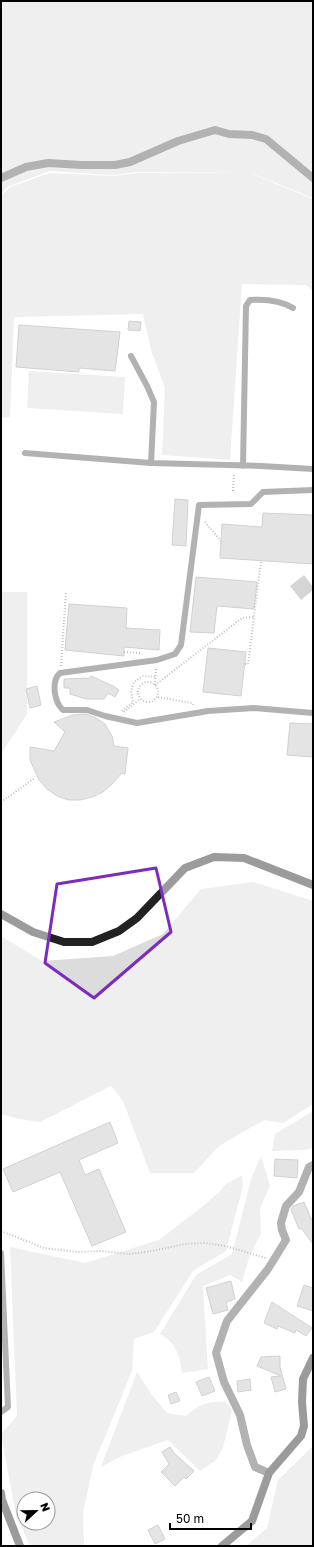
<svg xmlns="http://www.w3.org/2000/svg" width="314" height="1547" font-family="'Golos Text',sans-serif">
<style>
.green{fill:#dcdcdc;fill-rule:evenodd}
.water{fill:#a3a3a3}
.building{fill:#c4c4c4;stroke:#999}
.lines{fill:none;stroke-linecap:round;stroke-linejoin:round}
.path{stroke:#777;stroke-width:2;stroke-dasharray:1 2;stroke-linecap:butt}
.lane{stroke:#555;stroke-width:6}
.street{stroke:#555;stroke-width:8}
.secondary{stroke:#222;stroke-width:8}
.marked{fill:none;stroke:#7b2cbf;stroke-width:3;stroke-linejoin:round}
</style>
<rect width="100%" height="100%" fill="#fff"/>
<path class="green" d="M1 1H313V198L251 173 139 172 112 175 50 171 9 186 1 194Z
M50 173 111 176 139 173H250L313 199V291L306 285 242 284 230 460 162 455 165 388 151 350 143 314 14 317 10 417 1 418V196L10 187Z
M29 371 125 377 123 414 27 408Z
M1 592H27V714L1 754Z
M253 882 313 901V1104L283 1123 264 1120 219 1146 194 1173H150L123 1101 111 1086 40 1122 19 1119 1 1114V936L42 961 113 956 163 934 201 889Z
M313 1111V1148L304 1150 272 1151 275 1134Z
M261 1156 270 1186 260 1208 261 1233 249 1258 242 1282 230 1275 203 1286 208 1369 182 1373C180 1356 176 1342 160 1334L196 1275 232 1254 251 1179Z
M242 1175 243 1186 226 1251 193 1271 154 1332 134 1339 132 1371 93 1466 83 1513 84 1546H30L16 1515 1 1434 17 1416 10 1247 85 1263 159 1240 202 1207 220 1191 226 1184ZM24 1499H48V1523H24Z
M137 1372 152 1395 167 1413 186 1416C200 1404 207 1401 226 1402L232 1410 223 1448 215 1461 200 1471 168 1440 122 1456 101 1467Z
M313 1446V1546H246L267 1528 278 1480Z"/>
<path class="water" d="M304 575 313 587V590L301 600 290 586Z"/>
<path class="building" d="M129 321 141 322 140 331 128 330Z
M19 325 120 332 115 371 79 368V372L16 367Z
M175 499 188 500 186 546 172 545Z
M263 513 313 515V564L220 558 222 524 262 527Z
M196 577 257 582 254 609 217 606 214 633 190 632Z
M69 604 127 608 126 628 160 630 159 650 124 647V656L65 650Z
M208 648 246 652 241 696 203 692Z
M91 676 113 686 119 690 115 697 108 693 104 699H86L70 694V688H64V679L90 678Z
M37 686 41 705 30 708 26 689Z
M86 714 96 718 105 724 112 736 114 746 128 748 125 774 122 773 112 784 103 792 92 797 80 800H68L57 796 47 789 39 780 30 760V747L54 751 65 732 54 722 73 715Z
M290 723 313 724V757L287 755Z
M110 1122 118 1143 79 1160 85 1175 99 1169 126 1232 92 1246 60 1172 13 1192 3 1169Z
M275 1159 298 1160 297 1178 274 1176Z
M304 1202 313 1223V1244L301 1228 299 1229 291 1210 293 1206Z
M231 1281 235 1299 226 1302 228 1310 213 1314 206 1288Z
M304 1285 313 1288V1311L297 1306Z
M272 1302 312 1328 306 1336 296 1330 295 1333 278 1326 277 1329 264 1323Z
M280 1356V1367L286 1389 275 1392 271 1377 281 1376 257 1366 261 1357Z
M209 1377 215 1391 202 1396 196 1382Z
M250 1379 251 1390 238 1392 237 1381Z
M176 1392 180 1401 171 1404 168 1395Z
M170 1447 174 1453 194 1471 186 1479 184 1477 175 1486 161 1472 169 1464 162 1452Z
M158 1525 165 1539 155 1544 148 1530Z"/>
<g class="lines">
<path class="path" d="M233 491 234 473
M205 522 221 541
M124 652 141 653
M245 664H248L261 561
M61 666 66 592
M138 692a10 10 0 1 1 20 0a10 10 0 1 1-20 0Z
M155 685 242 618 254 617
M155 685 156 668
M158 697 192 703 194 706
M122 711 133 702 131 691 134 682 143 676 156 677
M124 712 140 699
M1 802 35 778
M1 1231 44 1248 77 1252 100 1251 130 1254 152 1251 185 1244 205 1243 225 1246 266 1258"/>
<path class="lane" d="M131 356 147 386 154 402 151 463
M25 453 151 463 261 466 313 469
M243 466 246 306 250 300C265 299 280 300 293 308
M313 490 263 492 251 504 199 505 181 645 175 654 157 660 60 673C51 681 54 702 63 710H87L105 716 137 723 208 711 254 708 313 713
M1 1253 8 1407 1 1412"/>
<path class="street" d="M1 178 26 167 48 163 82 165H115L130 162 178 141 215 130 229 134 252 135 266 139 313 178
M269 1473 255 1467 247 1445 240 1415 224 1382 216 1353 227 1321 268 1269 286 1240 282 1230 281 1223 286 1206 299 1192 309 1167 313 1165"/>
<path class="secondary" d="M1 914 33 932 64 942H92L119 931 137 918 185 868 214 857 244 858 313 885
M1 1493 2 1500 20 1546
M222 1546 252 1521 269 1473 301 1436 304 1426 302 1402 303 1379 313 1358"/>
</g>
<path d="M0 0H314V1547H0ZM156 868 171 932 94 998 45 963 57 884Z" fill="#fff" fill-opacity=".55" fill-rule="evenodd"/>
<path class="marked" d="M156 868 171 932 94 998 45 963 57 884Z"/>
<rect width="314" height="1547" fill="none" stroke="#000000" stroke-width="4"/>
<g transform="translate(36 1511) rotate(68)"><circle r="19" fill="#ffffff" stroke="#999999"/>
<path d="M0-3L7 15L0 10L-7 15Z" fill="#000000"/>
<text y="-6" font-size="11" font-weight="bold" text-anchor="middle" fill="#000000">N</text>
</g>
<path d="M170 1523v6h81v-6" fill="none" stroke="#000000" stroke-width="2"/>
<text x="176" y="1523" font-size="12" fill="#000000" stroke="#ffffff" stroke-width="3" paint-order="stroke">50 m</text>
</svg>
